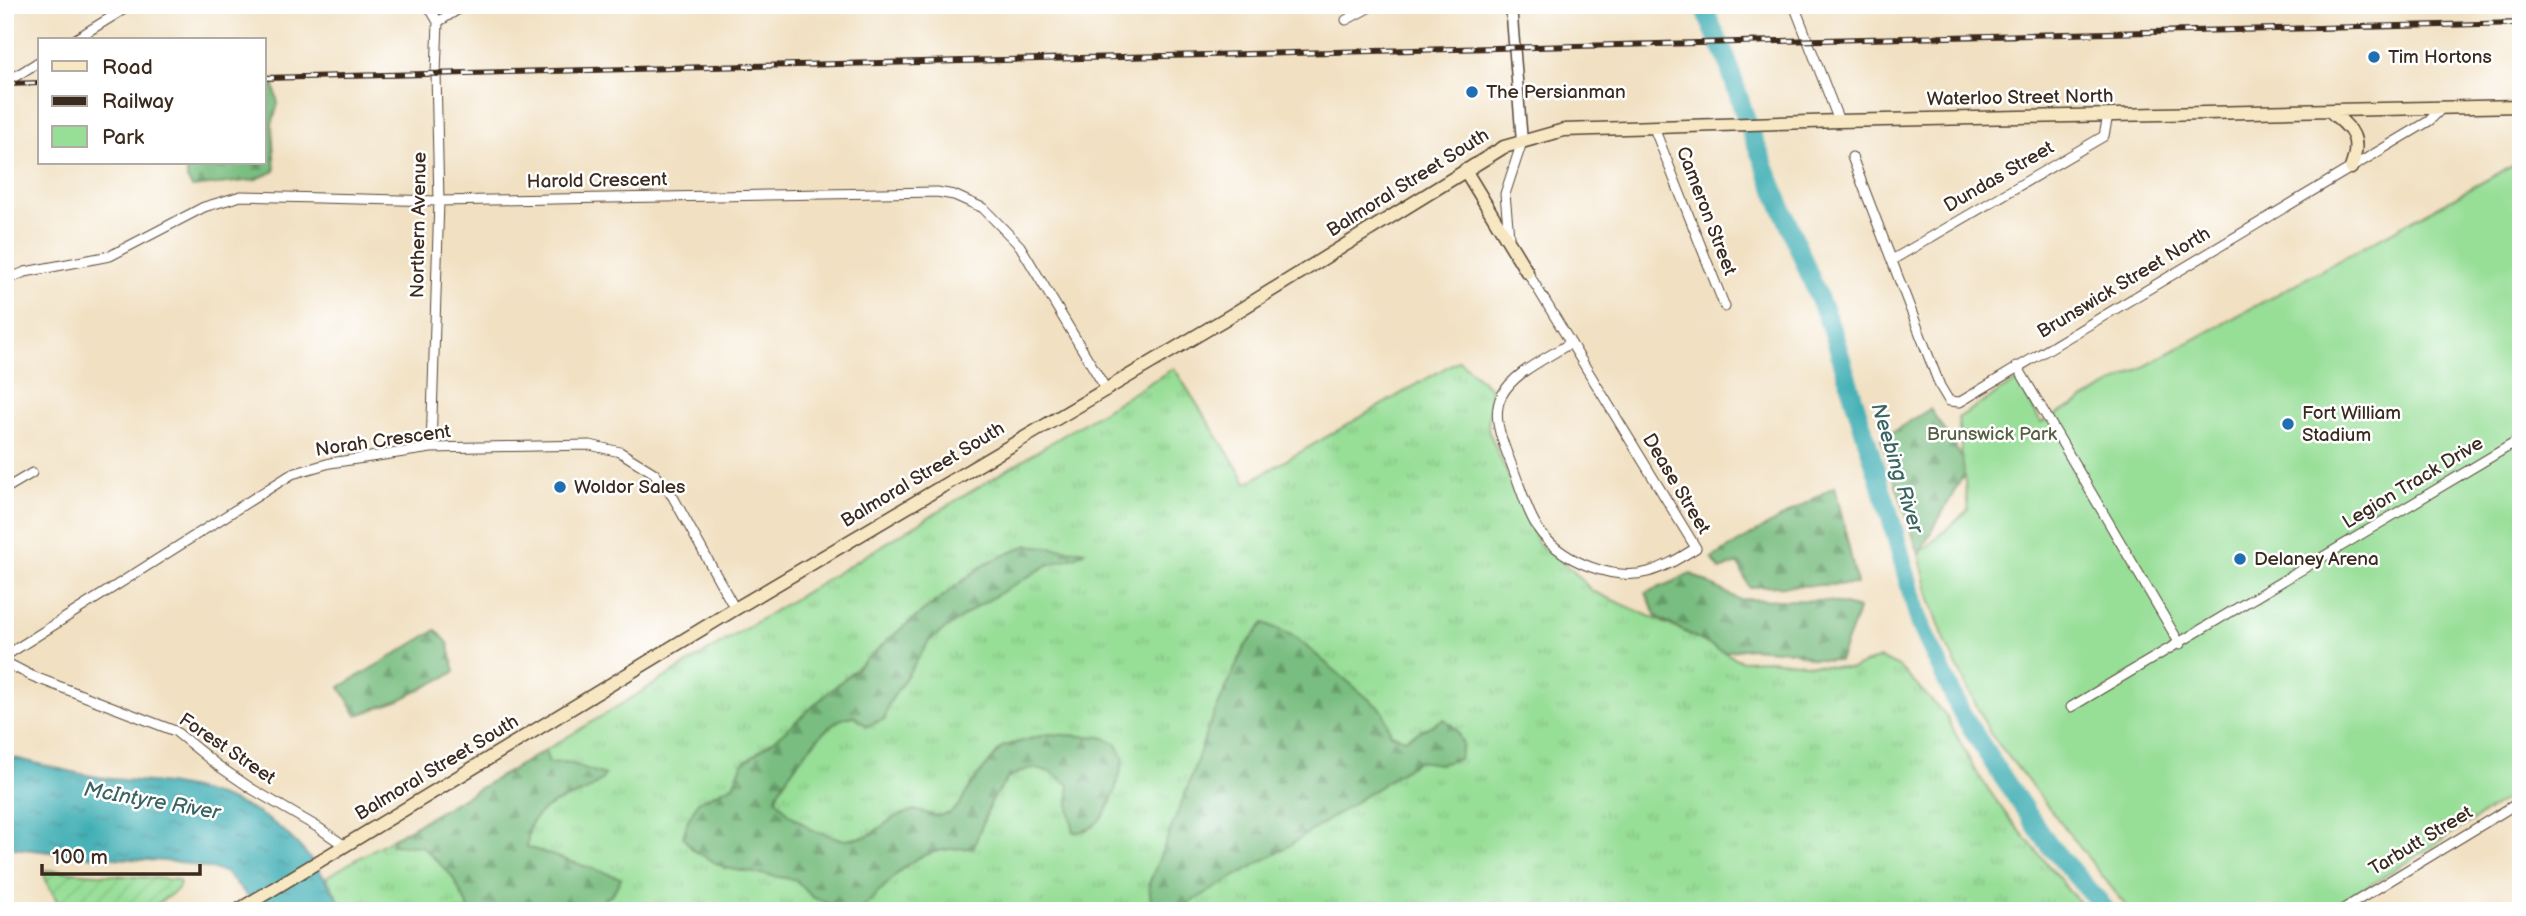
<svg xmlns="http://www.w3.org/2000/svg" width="2526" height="916" font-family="'Balsamiq Sans',sans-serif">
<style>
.grass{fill:url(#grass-tufts);stroke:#69845a;stroke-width:2}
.forest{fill:url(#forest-firs);stroke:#5a744f;stroke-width:2}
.park{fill:#97de97;stroke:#69845a;stroke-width:2}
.garden{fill:url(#garden-furrows);stroke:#69845a;stroke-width:2}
.water{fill:url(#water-ripples);stroke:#3a6a68;stroke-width:2}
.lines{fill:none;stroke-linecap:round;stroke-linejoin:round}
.river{stroke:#39abb1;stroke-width:19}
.minor-casing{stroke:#564536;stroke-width:11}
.tertiary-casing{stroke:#564536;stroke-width:13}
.secondary-casing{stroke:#564536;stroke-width:15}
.minor{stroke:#fff;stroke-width:9}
.tertiary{stroke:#fff;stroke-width:10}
.secondary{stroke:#f7e8c3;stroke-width:12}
.rail-casing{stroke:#3b2a1e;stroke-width:6}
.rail{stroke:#fff;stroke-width:3.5;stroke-dasharray:10;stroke-linecap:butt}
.poi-dot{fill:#1f6fb2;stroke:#fff;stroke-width:2.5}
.labels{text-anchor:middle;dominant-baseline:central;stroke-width:5;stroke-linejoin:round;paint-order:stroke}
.poi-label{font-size:19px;fill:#3b2a1e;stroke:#fff;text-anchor:start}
.street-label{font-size:19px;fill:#3b2a1e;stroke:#fff}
.park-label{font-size:19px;fill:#576042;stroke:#fff}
.water-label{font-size:21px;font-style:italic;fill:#3a6460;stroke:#fff}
</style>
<defs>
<pattern id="grass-tufts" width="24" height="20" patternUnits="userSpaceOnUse" patternTransform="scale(1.75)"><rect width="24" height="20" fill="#97de97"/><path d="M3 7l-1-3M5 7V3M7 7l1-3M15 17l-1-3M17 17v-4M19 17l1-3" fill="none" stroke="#83bf82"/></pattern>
<pattern id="forest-firs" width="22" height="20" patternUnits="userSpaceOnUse" patternTransform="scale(1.75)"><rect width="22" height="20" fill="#79bd80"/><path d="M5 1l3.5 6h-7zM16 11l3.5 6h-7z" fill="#649a68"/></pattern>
<pattern id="garden-furrows" width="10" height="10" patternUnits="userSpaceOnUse" patternTransform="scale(1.75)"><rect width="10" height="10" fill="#97de97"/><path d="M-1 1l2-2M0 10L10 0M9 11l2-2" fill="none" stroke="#83bf82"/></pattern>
<pattern id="water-ripples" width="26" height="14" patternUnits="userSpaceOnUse" patternTransform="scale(1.75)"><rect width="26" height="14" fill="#39abb1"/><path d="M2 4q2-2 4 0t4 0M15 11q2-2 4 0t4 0" fill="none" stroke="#318b8f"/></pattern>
</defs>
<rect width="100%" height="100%" fill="#fff"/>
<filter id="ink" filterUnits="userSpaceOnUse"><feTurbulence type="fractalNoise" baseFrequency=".0143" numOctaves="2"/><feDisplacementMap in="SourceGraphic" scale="14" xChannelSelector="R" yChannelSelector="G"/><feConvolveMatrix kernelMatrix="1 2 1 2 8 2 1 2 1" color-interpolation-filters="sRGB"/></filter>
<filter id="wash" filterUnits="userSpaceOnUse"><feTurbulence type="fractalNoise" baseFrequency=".00686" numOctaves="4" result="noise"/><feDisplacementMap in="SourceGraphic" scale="28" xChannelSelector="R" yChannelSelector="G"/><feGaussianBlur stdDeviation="1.57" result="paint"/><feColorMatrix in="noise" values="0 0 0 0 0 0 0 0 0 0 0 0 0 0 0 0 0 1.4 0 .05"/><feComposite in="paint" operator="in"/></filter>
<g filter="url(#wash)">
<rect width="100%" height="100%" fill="#f1e0c1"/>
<path class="grass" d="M1459 360 1491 389 1488 430 1538 543 1573 571 1592 591 1683 631 1741 661 1770 660 1851 669 1880 658 1899 667 1945 714 1975 770 2005 813 2086 911H345L326 877 554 745 1174 368 1247 483Z"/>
<path class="forest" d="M273 80 278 104 272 124 275 171 254 180 192 187 187 179V163H264V81Z
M1930 409 1968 467 1919 554 1881 439Z
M1835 486 1857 584 1749 587 1738 563 1720 570 1712 558Z
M1028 545 1084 551 1075 557 1048 565 975 608 930 640 888 705 885 719 867 726 854 716C849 717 843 718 838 721 822 729 781 781 776 798L788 813 812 830 845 840 868 836 895 817 914 810 937 816 950 813 959 805 973 782 1002 747 1047 734 1102 737 1116 743 1124 758C1117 784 1109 832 1074 832L1069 809V785L1051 772 1030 768 1009 777 992 800 973 848C910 847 903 870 861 910L845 911 812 897 796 880 725 868 693 850 683 837 688 820 698 802 733 785 743 763 778 737 903 627 986 563Z
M1691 574 1738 599 1829 601 1859 609 1839 661 1811 658 1793 651 1750 648 1723 652 1657 617 1646 593Z
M1264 623 1294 636 1383 711 1391 734 1405 739 1444 719 1455 728 1463 744 1459 759 1440 764 1418 761 1287 847 1175 911H1152L1149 884 1187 789 1208 728 1245 646Z
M436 630 448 643 455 672 400 700 357 715 340 687Z
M545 751 549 763 566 762 605 775C590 800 550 794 533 821 528 827 528 839 527 847L621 878 613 893 591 911H470L452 876 422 846 391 845 394 838Z"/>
<path class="park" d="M2521 161V790L2329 911H2130L1990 733 1947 646 1930 599 1919 554 1968 510 1958 418 2018 380 2041 423Z"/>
<path class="garden" d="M45 870 178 880 180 884 177 890 147 911H63L45 880Z"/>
<path class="water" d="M5 756C38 763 71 773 104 778 127 781 150 781 173 785 261 800 302 834 345 911H261L225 872 179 862 97 857 5 847Z"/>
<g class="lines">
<path class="river" d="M1702 5 1726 57 1747 122 1834 335 1888 509 1920 624 1961 712 1997 769 2049 845 2107 911"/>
</g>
</g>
<g filter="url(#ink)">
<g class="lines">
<defs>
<path id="minor" d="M428 5 438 22 436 73 439 201 431 448
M1794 5 1839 121
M1346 20 1374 5
M438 22 465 5
M74 40 131 5
M5 83 40 61
M1654 128 1725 307
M1852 157 1940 386 1949 401 1960 402 2429 121 2443 107
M1509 237 1505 194 1522 142
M1892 260 2104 136 2108 115
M1525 268 1696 548C1681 557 1666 567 1648 572 1613 581 1565 562 1542 534 1528 516 1521 488 1512 466 1504 445 1490 417 1502 395 1515 371 1548 358 1570 343
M5 280 25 272 110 256 204 207 241 196 439 201 937 192 954 195 983 208 1020 246 1106 389
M2017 366 2180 644
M5 489 32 473
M5 656 292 474 330 463 431 448 590 445 620 452 654 473 673 497 735 609
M5 662 32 676 175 731 217 765 252 789 319 828 345 846
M2071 707 2521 439
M2340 911 2521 801"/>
<path id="tertiary" d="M1511 5 1522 142"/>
<path id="secondary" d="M2330 111C2353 130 2362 138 2351 168
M1465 170 1527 272
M237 911 735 609 1230 316 1504 147 1564 130 1839 121 2521 106"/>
</defs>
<use href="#minor" class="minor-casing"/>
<use href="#tertiary" class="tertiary-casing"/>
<use href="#secondary" class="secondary-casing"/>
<use href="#minor" class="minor"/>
<use href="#tertiary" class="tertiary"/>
<use href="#secondary" class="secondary"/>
<defs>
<path id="rail" d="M264 78 2521 23
M5 84 40 83"/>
</defs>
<use href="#rail" class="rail-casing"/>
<use href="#rail" class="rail"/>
</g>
</g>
<g class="poi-dot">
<circle cx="2374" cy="57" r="7"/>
<circle cx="1472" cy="92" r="7"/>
<circle cx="2288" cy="424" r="7"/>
<circle cx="560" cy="487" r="7"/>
<circle cx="2240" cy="559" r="7"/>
</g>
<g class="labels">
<g class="poi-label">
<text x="2388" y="57">Tim Hortons</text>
<text x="1486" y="92">The Persianman</text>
<text x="2302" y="413">Fort William<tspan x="2302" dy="22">Stadium</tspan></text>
<text x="574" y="487">Woldor Sales</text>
<text x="2254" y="559">Delaney Arena</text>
</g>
<g class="street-label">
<text transform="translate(2020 98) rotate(-1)">Waterloo Street North</text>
<text transform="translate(1999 177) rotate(-30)">Dundas Street</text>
<text transform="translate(597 181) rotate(-1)">Harold Crescent</text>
<text transform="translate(1408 183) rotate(-32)">Balmoral Street South</text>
<text transform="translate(1706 211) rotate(69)">Cameron Street</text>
<text transform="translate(419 225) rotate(-89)">Northern Avenue</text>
<text transform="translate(2124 283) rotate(-31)">Brunswick Street North</text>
<text transform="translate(383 441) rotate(-8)">Norah Crescent</text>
<text transform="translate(923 475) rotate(-31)">Balmoral Street South</text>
<text transform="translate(2413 483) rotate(-31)">Legion Track Drive</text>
<text transform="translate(1676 484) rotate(59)">Dease Street</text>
<text transform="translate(227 749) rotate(34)">Forest Street</text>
<text transform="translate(437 768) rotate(-31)">Balmoral Street South</text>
<text transform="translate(2421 841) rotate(-31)">Tarbutt Street</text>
</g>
<g class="park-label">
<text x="1992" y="434">Brunswick Park</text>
</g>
<g class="water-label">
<text transform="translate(1897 468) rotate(73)">Neebing River</text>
<text transform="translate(152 801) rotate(10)">McIntyre River</text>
</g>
</g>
<rect width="2526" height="916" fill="none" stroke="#fff" stroke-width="28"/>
<rect x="38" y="38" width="228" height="126" fill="#ffffff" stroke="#b1aaa5" stroke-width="2"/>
<rect x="52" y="61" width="35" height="10" fill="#f7e8c3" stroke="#b1aaa5" stroke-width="2"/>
<text x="102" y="74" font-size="21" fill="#3b2a1e">Road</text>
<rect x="52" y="96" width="35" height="10" fill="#3b2a1e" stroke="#b1aaa5" stroke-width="2"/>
<text x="102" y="108" font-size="21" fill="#3b2a1e">Railway</text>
<rect x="52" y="126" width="35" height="21" fill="#97de97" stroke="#b1aaa5" stroke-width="2"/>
<text x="102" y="144" font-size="21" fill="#3b2a1e">Park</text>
<path d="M42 864v10h158v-10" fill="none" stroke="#3b2a1e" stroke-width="3.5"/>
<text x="52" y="864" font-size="21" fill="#3b2a1e" stroke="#ffffff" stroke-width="5" paint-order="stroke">100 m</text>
</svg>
